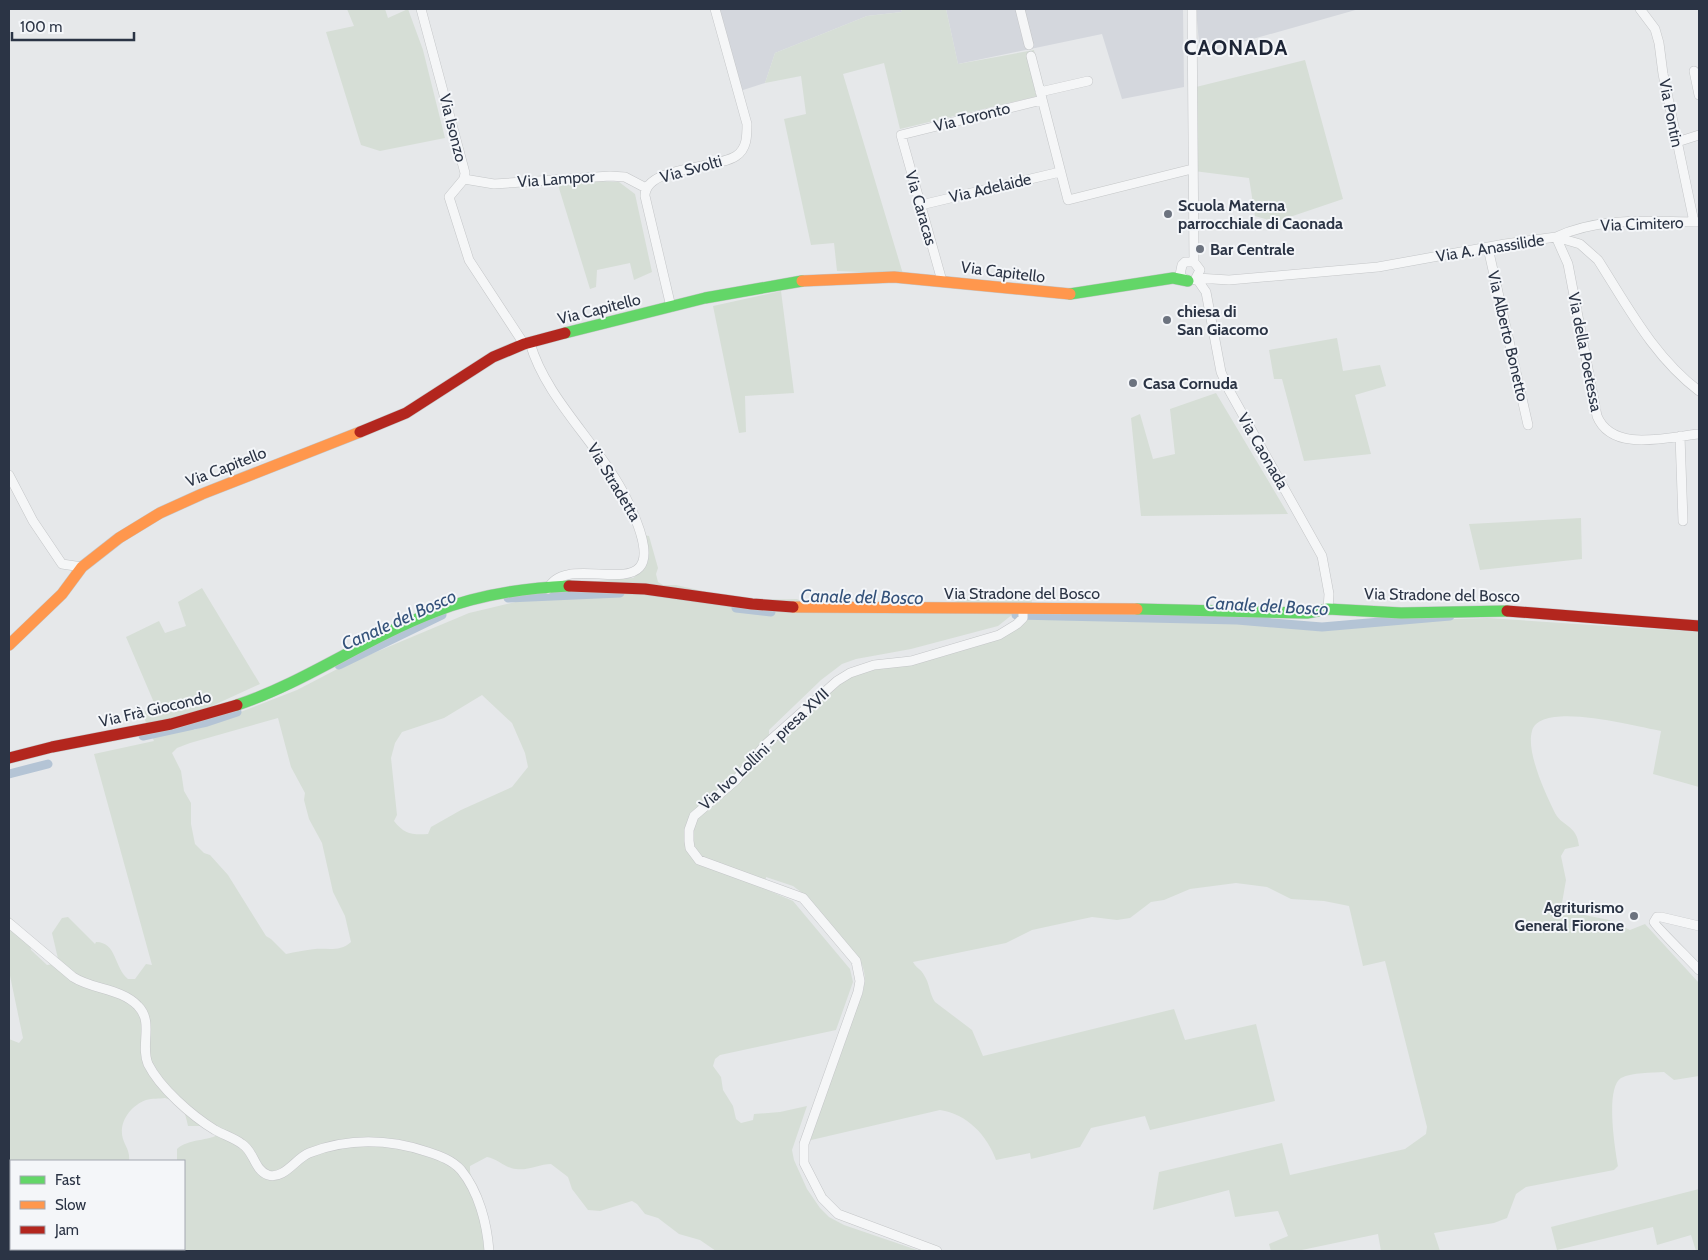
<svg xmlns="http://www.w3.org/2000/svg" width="1708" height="1260" font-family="Cabin,sans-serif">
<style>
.built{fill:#d4d7dd}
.green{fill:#d6ded6;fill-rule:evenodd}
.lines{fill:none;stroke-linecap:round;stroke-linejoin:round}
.canal{stroke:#b4c4d5;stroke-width:9}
.street-casing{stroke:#c4c6c8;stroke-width:10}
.fast-casing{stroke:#c4c6c8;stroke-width:12}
.slow-casing{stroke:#c4c6c8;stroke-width:12}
.jam-casing{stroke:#c4c6c8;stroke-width:12}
.street{stroke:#f5f6f7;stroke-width:9}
.fast{stroke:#63d668;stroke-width:11}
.slow{stroke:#ff974d;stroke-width:11}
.jam{stroke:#b3261e;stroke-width:11}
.poi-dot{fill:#6c737f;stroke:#f4f6f9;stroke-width:2}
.labels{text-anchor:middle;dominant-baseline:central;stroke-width:4;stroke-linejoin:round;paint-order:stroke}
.street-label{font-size:16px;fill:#2b3445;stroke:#f4f6f9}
.poi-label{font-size:16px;font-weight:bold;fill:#2b3445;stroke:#f4f6f9;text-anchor:start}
.water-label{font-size:18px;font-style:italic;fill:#34527a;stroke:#f4f6f9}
.district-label{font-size:21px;font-weight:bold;letter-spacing:1px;fill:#1d2536;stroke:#f4f6f9}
</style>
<rect width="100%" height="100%" fill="#e6e8ea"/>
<path class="built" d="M715 9H901L902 12 867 16 775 53 765 83 740 91Z
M946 9H1183L1184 87 1122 99 1102 34 958 64Z
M1196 9H1359L1200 54Z"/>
<path class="green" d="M347 9H385L388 18 408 9 423 50 445 138 380 151 361 145 326 32 354 26Z
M901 9H946L958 64 1034 50 1042 95 900 129 884 63 843 74 903 274 837 271 834 243 811 245 784 119 806 114 801 76 765 83 775 53 867 16 902 12Z
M1305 60 1343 199 1275 222 1255 216 1249 178 1194 171 1196 87Z
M597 181 619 182 635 194 652 272 634 280 630 263 597 270 596 287 590 289 558 185Z
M781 291 794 393 745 396 746 432 739 433 713 306Z
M1337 338 1343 371 1380 365 1386 386 1355 395 1371 454 1304 461 1282 379H1274L1269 350Z
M1216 393 1288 514 1141 516 1131 418 1140 414 1153 459 1175 454 1170 409Z
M1581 518 1582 559 1480 570 1469 524Z
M643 535 649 536 658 568 656 574 658 582 663 585H676L720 595 726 594 743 600 797 599 803 602 821 597 853 603 879 601 905 605 913 602 944 605 971 597 983 596 996 600H1009L1015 594 1031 597 1032 603 1013 614 998 626 911 649 856 659 842 664 821 680 769 730V746L849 674 914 661 1021 623 1033 615 1242 620 1303 627 1335 629 1392 621 1488 618 1699 632V787L1653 774 1661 731C1638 727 1540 700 1532 731 1526 752 1545 792 1554 811 1561 827 1577 824 1579 846L1565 849 1561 856 1566 880 1562 903 1565 911 1609 920 1630 930 1645 924 1699 983V1076L1674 1080 1664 1072C1651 1073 1633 1072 1621 1078 1605 1088 1615 1149 1618 1166L1614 1170 1526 1187 1516 1194 1507 1218 1494 1223 1434 1233 1440 1251H1381L1378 1234 1297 1251H1271L1269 1244 1288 1236 1278 1211 1235 1217 1229 1190 1153 1210 1159 1172 1282 1143 1290 1175 1405 1149 1426 1134 1427 1127 1385 961 1363 966 1349 906 1324 901 1291 899 1267 887 1236 883 1190 889 1164 900 1151 902 1130 918 1117 920 1092 917 1078 920 1032 930 1006 943 913 962C916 968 921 969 924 975 930 984 929 993 935 1002L972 1030 983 1056 1174 1009 1185 1040 1256 1024 1275 1101 1150 1130 1145 1116 1091 1128 1080 1147 1031 1159 1030 1153 996 1160C987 1135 967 1114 940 1110L807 1141 863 992C865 983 866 975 862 965 854 947 816 909 801 892L793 886 766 877 765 889 793 901 850 969 853 982 836 1030 720 1055 715 1059 713 1066 721 1077 723 1090 733 1106 736 1119 741 1123 753 1120 754 1114 780 1112 807 1106 792 1150 794 1160 807 1189 820 1208 829 1217 844 1225 920 1251H716L700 1240 679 1234 658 1218 645 1214 637 1204 632 1201 600 1211 588 1210 572 1189 568 1177 551 1164C540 1164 527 1171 516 1169 505 1168 498 1159 487 1157L470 1166V1172L489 1251H9V1039L19 1043 23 1038 9 971V916L29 938 31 950 47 965 59 963 52 933 62 918 68 917 95 944 96 942C117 942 114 968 128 979H135L146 964 152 965 94 754 154 741 142 713 155 705 126 637 159 621 165 633 186 626 178 602 202 588 260 684 188 717 194 730 297 690 345 665 469 613 524 600 544 598 586 582 633 578 644 569 642 548 636 536ZM482 695 512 723 525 753 528 767 512 787 461 810 431 827 428 834C412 835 404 834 394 821L397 815 391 758 395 743 402 732 444 718ZM278 718 291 767 305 793 304 800 309 819 322 843 333 892 345 916 351 942C340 952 328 948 315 949 305 950 295 952 286 954L271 939 266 936 228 875 210 855 204 853 195 844 191 824V803L184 791 181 771 172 753 177 748 190 743ZM165 1098C181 1103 185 1110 188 1126H213L221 1133C208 1142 189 1138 177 1149V1161H184V1249H11V1161H129C130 1151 126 1148 123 1139 118 1123 130 1106 146 1100 152 1098 159 1099 165 1098Z
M1699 1189V1251H1696L1691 1235 1657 1245 1653 1227 1557 1250 1551 1227Z"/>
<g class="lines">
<path class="canal" d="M508 598 620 593
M736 608 771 612
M1016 615 1237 620 1322 627 1450 616
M339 665 442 615
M143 736 207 722 237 712
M9 774 48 764"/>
<defs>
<path id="street" d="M421 9 465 173 464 179 449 197 469 260 524 344
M1020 9 1029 45
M1192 9 1194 262
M1640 9 1655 29 1659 43 1663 74 1694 222
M1031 56 1068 200 1192 169
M1694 71 1699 95
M1040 92 1088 81
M1677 142 1699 135
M464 179 494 184 610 176 625 177 646 188
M921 205 1060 172
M1699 222C1650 222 1602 216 1556 237L1568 264 1597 416C1612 453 1667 437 1699 434
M1488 248 1528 425
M1197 278 1229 280 1378 267 1505 244 1556 237 1580 244 1598 260C1628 307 1654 357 1699 391
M1197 279 1206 292 1221 372 1229 390 1322 556 1329 594 1328 609
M942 281 901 135 1042 100
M1187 281 1180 275 1182 265 1185 262H1194L1200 270 1195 280
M671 307 645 196C645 166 717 169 736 156 747 149 747 136 747 124L715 9
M530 343C547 402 603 447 629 504 685 624 568 544 548 589
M1680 436 1683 521
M9 475 33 521 62 564 82 567
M9 923 73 977C93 990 121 988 138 1006 154 1022 140 1045 148 1064 160 1088 192 1116 215 1130 224 1135 234 1138 242 1144 254 1151 254 1170 268 1175 284 1180 296 1158 309 1153 348 1138 389 1139 428 1152 440 1156 452 1160 461 1170 479 1192 487 1224 489 1251
M1699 926 1661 917H1657L1654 922C1655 926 1692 962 1699 970
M937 1251 838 1214 822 1198 804 1163V1144L858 992 860 981 856 961 803 898 699 860 690 848 689 841V830L694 816 736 780 766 744 837 681 850 673 874 665 911 661 999 635 1017 624 1023 618V612"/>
<path id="fast" d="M1070 294 1173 278 1188 281
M565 333 705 298 802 281
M1137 609 1307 613 1328 609 1401 613 1507 611
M237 705C306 682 366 638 434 612 477 595 523 588 569 586"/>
<path id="slow" d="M802 281 894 277 1070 294
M793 607 1137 609
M9 645 62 594 82 567 119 538 160 513 202 494 360 432"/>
<path id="jam" d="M360 432 406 413 493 357 524 344 565 333
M569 586 645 589 752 604 793 607
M1507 611 1699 626
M9 758 52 747 171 724 237 705"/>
</defs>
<use href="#street" class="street-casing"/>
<use href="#fast" class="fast-casing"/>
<use href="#slow" class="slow-casing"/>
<use href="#jam" class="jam-casing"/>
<use href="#street" class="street"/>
<use href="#fast" class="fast"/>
<use href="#slow" class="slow"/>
<use href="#jam" class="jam"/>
</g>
<g class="poi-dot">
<circle cx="1168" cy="214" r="5"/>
<circle cx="1200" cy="249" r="5"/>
<circle cx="1167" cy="320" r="5"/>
<circle cx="1133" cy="383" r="5"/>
<circle cx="1634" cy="916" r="5"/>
</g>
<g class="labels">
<g class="street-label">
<text transform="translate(1671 113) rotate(79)">Via Pontin</text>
<text transform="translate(972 117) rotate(-14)">Via Toronto</text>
<text transform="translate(453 128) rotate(76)">Via Isonzo</text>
<text transform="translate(691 169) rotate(-16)">Via Svolti</text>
<text transform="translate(556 179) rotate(-4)">Via Lampor</text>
<text transform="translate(990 188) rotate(-13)">Via Adelaide</text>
<text transform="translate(921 208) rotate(74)">Via Caracas</text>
<text transform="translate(1642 224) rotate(-2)">Via Cimitero</text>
<text transform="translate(1490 248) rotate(-9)">Via A. Anassilide</text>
<text transform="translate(1003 272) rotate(7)">Via Capitello</text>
<text transform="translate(599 309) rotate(-14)">Via Capitello</text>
<text transform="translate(1508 336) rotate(77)">Via Alberto Bonetto</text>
<text transform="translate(1585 352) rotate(79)">Via della Poetessa</text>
<text transform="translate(1263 451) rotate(60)">Via Caonada</text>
<text transform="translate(226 467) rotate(-21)">Via Capitello</text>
<text transform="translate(614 482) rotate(59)">Via Stradetta</text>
<text x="1022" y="593">Via Stradone del Bosco</text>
<text transform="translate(1442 595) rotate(1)">Via Stradone del Bosco</text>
<text transform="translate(155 709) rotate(-13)">Via Frà Giocondo</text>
<text transform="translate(764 749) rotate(-43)">Via Ivo Lollini - presa XVII</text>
</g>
<g class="poi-label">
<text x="1178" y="205">Scuola Materna<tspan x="1178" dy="18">parrocchiale di Caonada</tspan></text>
<text x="1210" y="249">Bar Centrale</text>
<text x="1177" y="311">chiesa di<tspan x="1177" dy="18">San Giacomo</tspan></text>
<text x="1143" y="383">Casa Cornuda</text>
<text x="1624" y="907" text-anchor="end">Agriturismo<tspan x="1624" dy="18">General Fiorone</tspan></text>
</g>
<g class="water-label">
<text transform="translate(862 597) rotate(1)">Canale del Bosco</text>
<text transform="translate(1267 606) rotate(3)">Canale del Bosco</text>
<text transform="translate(399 620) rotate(-24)">Canale del Bosco</text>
</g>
<g class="district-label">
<text x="1236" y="47">CAONADA</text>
</g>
</g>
<rect width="1708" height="1260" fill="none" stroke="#2b3445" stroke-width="20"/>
<rect x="10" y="1160" width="175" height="90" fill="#f4f6f9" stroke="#a4a8b1"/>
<rect x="20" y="1176" width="25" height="8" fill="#63d668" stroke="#a4a8b1"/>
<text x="55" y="1185" font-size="15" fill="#2b3445">Fast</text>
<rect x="20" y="1201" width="25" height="8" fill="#ff974d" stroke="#a4a8b1"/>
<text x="55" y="1210" font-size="15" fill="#2b3445">Slow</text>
<rect x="20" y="1226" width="25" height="8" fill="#b3261e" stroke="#a4a8b1"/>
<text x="55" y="1235" font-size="15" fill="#2b3445">Jam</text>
<path d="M12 32v8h122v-8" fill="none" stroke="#2b3445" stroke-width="2.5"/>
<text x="20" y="32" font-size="15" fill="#2b3445" stroke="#f4f6f9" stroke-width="4" paint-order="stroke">100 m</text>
</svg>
